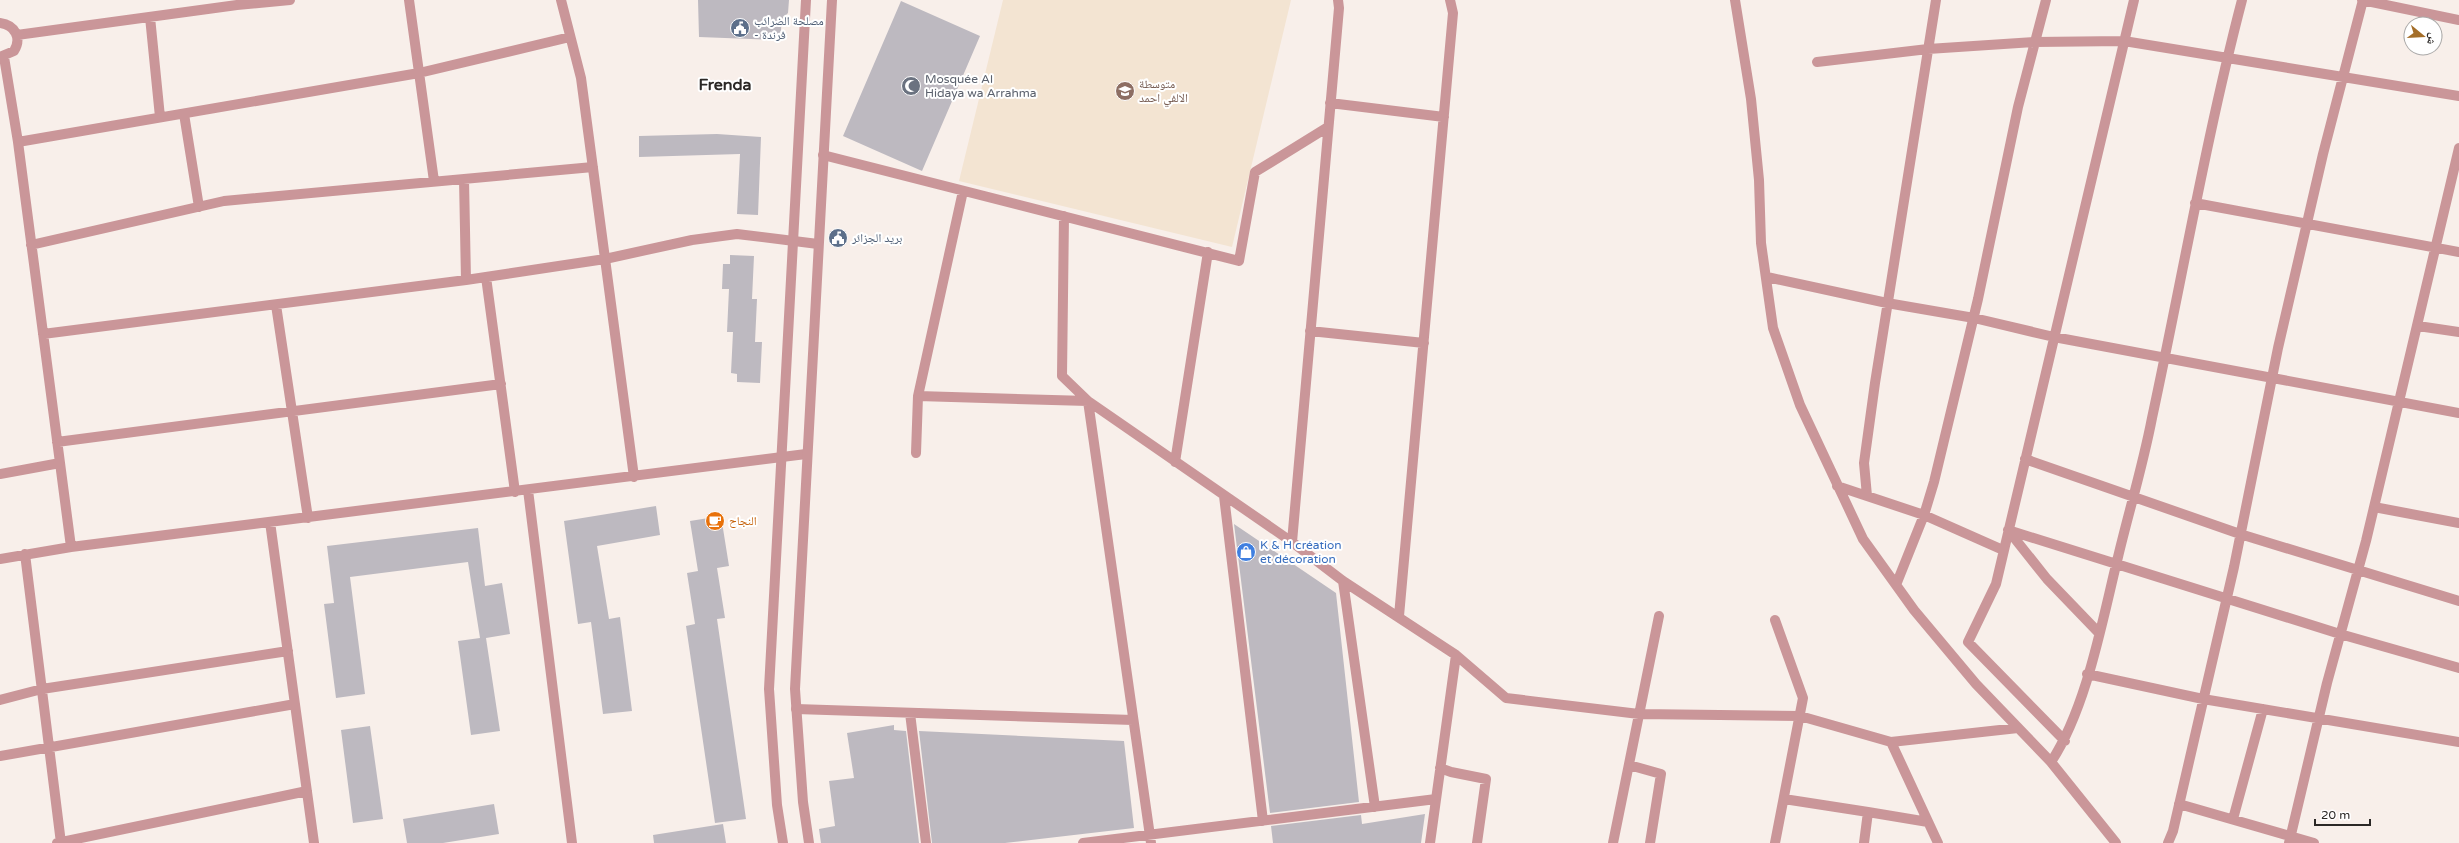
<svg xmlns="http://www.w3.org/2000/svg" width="2459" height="843" font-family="'Varela Round','Noto Naskh Arabic',sans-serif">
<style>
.education{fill:#f3e4d2}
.building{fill:#bdb9c0}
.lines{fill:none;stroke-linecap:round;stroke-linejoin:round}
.minor{stroke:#ca9699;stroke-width:10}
.tertiary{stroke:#ca9699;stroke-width:10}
.labels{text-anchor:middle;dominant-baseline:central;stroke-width:4;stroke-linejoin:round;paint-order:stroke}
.service-label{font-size:12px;fill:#4e5e75;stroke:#fff;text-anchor:start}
.worship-label{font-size:12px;fill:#5b616d;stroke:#fff;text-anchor:start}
.education-label{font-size:12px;fill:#785e54;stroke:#fff;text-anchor:start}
.food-label{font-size:12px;fill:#c56008;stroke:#fff;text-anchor:start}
.shop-label{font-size:12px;fill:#366cbe;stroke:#fff;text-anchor:start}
.district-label{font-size:16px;font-weight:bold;fill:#2b2826;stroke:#fff}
</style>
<rect width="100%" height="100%" fill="#f8efea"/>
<path class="education" d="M1003 0H1291L1232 247 959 181Z"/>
<path class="building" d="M698 0H789L788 13 782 19 780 40 699 37Z
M901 1 980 36 922 171 843 136Z
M717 134 761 137 758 215 737 214 740 154 639 157V136Z
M730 255 754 256 752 299H757L755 342H762L760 383 737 382V374L731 373 733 332H727L729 289H722L723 264H730Z
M656 506 660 535 597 546 609 619 620 617 632 711 603 714 591 622 578 624 564 521Z
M721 516 729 566 717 568 725 618 717 619 746 819 715 823 686 626 695 624 687 573 698 571 690 521Z
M1234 524 1336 593 1359 802 1270 813Z
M478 528 485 586 502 583 510 634 486 638 500 731 471 735 458 641 480 638 468 562 350 577 365 694 336 698 324 604 334 603 327 546Z
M894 725V730L906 731 919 843H821L819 829 835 826 829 781 854 778 847 733Z
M370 726 383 819 353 823 341 730Z
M919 731 1124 741 1134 828 1005 843H932Z
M494 804 499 834 443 843H407L403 819Z
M1425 814 1421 843H1273L1271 826 1361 815 1362 824Z
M723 824 726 843H654L653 835Z"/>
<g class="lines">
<path class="minor" d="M409 0 434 181
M561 0 581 78 634 477
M1735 0 1751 99 1759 180 1761 243 1773 328 1800 405 1863 539 1914 610 1976 684 2051 762 2116 843
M2362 0 2459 20
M150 17 160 117
M0 23C15 25 22 38 14 51L0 57
M17 35 237 5 290 0
M4 57 18 142 71 547
M1817 62 1928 49 2035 42 2124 41 2459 96
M1330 103 1444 117
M184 114 199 207
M18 142 419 73 570 37
M823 155 1239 261 1255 172 1328 127
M464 179 466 280
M2195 203 2459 252
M1064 216 1062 376 1088 401 1151 843
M31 245 224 201 593 167
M486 277 515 492
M1767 277 1887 303 1974 318 2054 337 2459 413
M276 305 308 518
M2418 326 2459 332
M1310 331 1424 343
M43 334 466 280 605 259 692 240 737 234 818 244
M918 396 1088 401 1292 542 1343 581 1456 655 1506 698 1639 714 1800 716 1891 742 2018 728
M57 442 501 384
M916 453 918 396 963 191
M2025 459 2240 534 2459 601
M1175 462 1208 252
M0 474 60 463
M1837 486 1924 515 2003 550
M528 490 572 843
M1224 496 1263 821
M1867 496 1864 463 1875 383 1936 0
M2374 507 2459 523
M270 522 314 843
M2008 530 2340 634 2459 668
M2008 530 2047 579 2098 632
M1292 542 1339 8 1338 0
M25 554 61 843
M0 559 71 547 806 454
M1343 581 1375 807
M1896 585 1924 515 1934 482 1978 299 2018 107 2046 0
M1399 616 1453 13 1450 0
M1775 620 1803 698 1775 843
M2087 674 2203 699 2459 742
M0 700 42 689 288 651
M796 709 1133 720
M910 713 926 843
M2065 741 1968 642 1996 584 2134 0
M1891 742 1938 843
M0 756 295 704
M2051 762C2087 707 2102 621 2118 557 2129 511 2143 465 2152 418 2182 279 2206 138 2242 0
M1629 765 1661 774 1650 843
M1440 768 1451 772 1486 779 1477 843
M1784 799 1868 812 1864 843
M2179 804 2314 843
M1868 812 1928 822
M2233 819 2263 709
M57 843 307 791
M1083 843 1436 799
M1430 843 1456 655
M1613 843 1659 616
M2168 843 2173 831 2234 567 2278 348 2323 154 2363 0
M2289 843 2327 683 2366 541 2459 148"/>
<path class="tertiary" d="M783 843 777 805 769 689 806 0
M809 843 803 802 795 689 832 0"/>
</g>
<defs>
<symbol id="civic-disc" viewBox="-11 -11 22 22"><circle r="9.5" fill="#5c6f8a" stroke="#fff"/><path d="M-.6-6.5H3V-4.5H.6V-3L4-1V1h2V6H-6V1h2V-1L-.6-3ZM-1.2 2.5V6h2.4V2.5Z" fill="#fff"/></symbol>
<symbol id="mosque-disc" viewBox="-11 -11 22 22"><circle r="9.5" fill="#6b7280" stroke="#fff"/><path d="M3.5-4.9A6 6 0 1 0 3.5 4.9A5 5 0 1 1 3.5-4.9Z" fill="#fff"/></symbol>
<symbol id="school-disc" viewBox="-11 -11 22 22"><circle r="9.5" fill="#8d6e63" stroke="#fff"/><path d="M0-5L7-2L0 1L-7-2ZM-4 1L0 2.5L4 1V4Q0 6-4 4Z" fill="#fff"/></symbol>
<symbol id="cafe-disc" viewBox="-11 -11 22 22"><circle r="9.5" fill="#e8710a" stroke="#fff"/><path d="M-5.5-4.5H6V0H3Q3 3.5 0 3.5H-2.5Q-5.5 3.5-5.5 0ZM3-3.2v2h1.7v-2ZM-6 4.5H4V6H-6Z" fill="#fff"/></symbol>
<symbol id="shop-disc" viewBox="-11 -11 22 22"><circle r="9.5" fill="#3f7fe0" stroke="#fff"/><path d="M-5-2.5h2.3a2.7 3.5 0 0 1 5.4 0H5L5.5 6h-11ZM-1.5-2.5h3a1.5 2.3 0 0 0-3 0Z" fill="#fff"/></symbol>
</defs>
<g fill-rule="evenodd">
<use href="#civic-disc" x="729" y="17" width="22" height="22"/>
<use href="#mosque-disc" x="900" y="75" width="22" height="22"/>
<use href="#school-disc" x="1114" y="80" width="22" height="22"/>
<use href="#civic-disc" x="827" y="227" width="22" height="22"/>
<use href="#cafe-disc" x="704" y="510" width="22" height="22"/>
<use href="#shop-disc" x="1235" y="541" width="22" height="22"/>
</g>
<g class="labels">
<g class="service-label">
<text x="754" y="21">مصلحة الضرائب<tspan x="754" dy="14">- فرندة</tspan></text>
<text x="852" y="238">بريد الجزائر</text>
</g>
<g class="worship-label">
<text x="925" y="79">Mosquée Al<tspan x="925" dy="14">Hidaya wa Arrahma</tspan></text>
</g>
<g class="education-label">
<text x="1139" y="84">متوسطة<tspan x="1139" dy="14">الالفي احمد</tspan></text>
</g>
<g class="food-label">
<text x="729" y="521">النجاح</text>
</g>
<g class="shop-label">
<text x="1260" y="545">K &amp; H création<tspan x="1260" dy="14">et décoration</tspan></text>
</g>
<g class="district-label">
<text x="725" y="85">Frenda</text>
</g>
</g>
<g transform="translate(2423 36) rotate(108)"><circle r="19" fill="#ffffff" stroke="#aaa9a8"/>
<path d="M0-3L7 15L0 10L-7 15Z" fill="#a46e29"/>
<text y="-6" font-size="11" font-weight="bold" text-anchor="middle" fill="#2b2826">ش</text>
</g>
<path d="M2315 819v6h55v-6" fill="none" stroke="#2b2826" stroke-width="2"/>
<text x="2321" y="819" font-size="12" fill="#2b2826" stroke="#ffffff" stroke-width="3" paint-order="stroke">20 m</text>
</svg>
